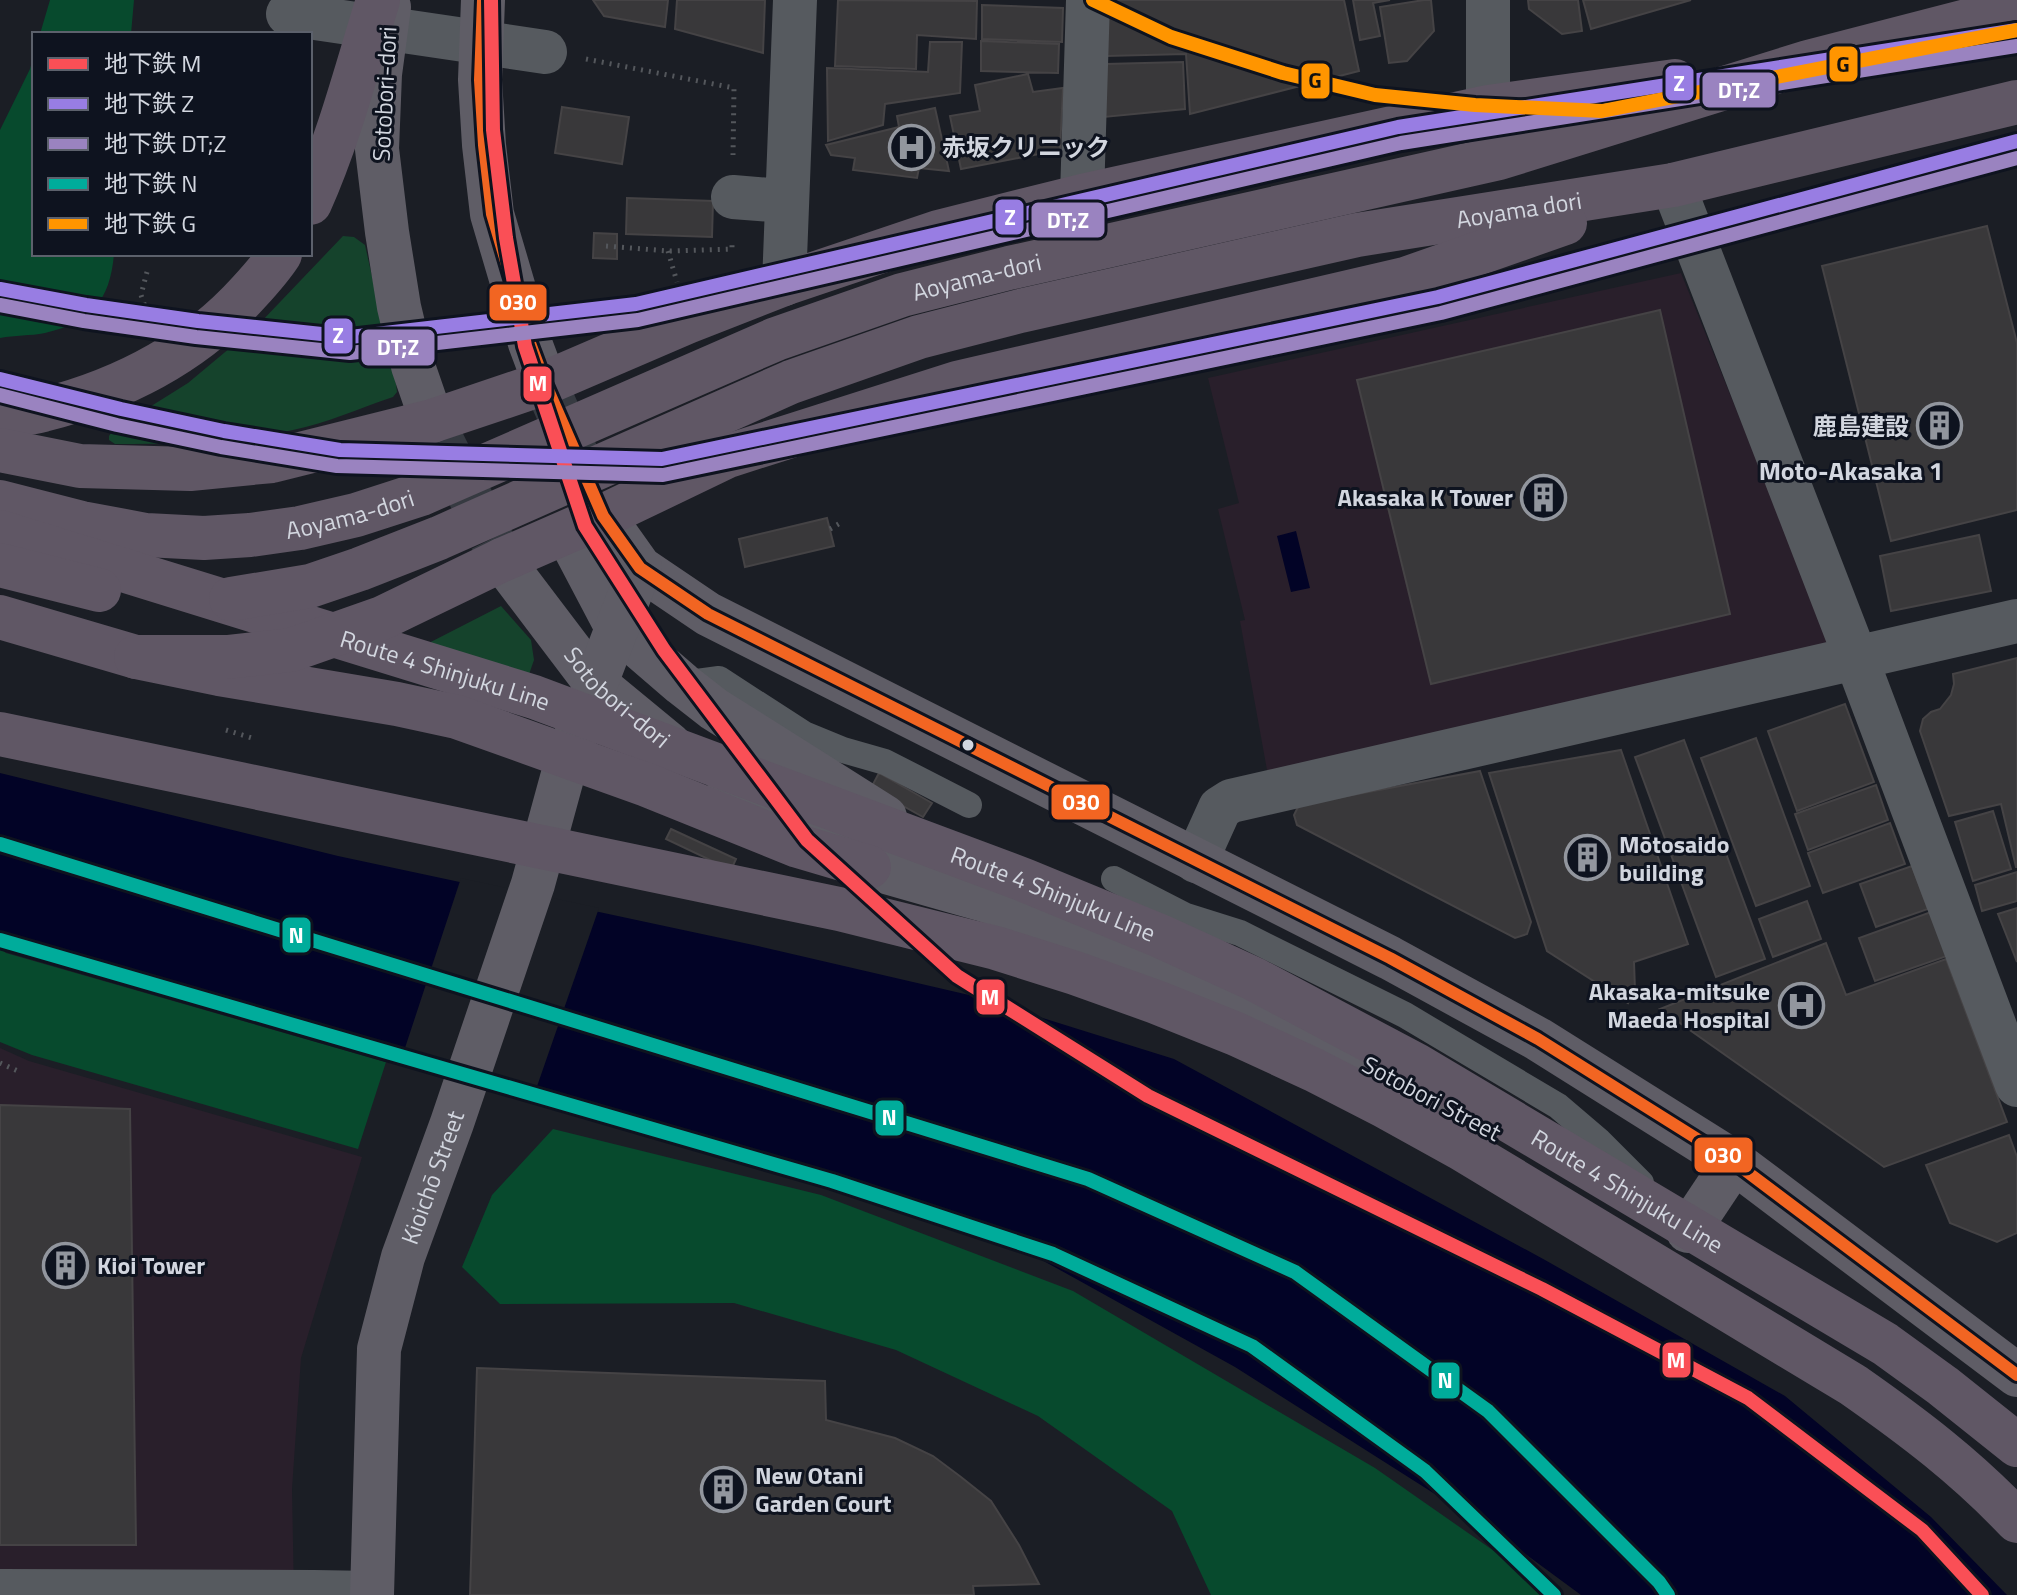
<svg xmlns="http://www.w3.org/2000/svg" width="2017" height="1595" font-family="'Titillium Web','Noto Sans JP',sans-serif">
<style>
.commercial{fill:#291f2b}
.green{fill:#15432c}
.forest{fill:#074a2d}
.water{fill:#020326}
.pier{fill:#1b1e25}
.building{fill:#39383a;stroke:#454345;stroke-width:2}
.lines{fill:none;stroke-linecap:round;stroke-linejoin:round}
.secondary-tunnel{stroke:#363a41;stroke-width:44;stroke-dasharray:44 22;stroke-linecap:butt}
.path{stroke:#54575c;stroke-width:5;stroke-dasharray:2 6;stroke-linecap:butt}
.lane{stroke:#565a5f;stroke-width:26}
.street{stroke:#565a5f;stroke-width:44}
.secondary{stroke:#5f5d66;stroke-width:44}
.highway{stroke:#605765;stroke-width:44}
.bus-1-casing{stroke:#0e131f;stroke-width:18}
.bus-1{stroke:#f26522;stroke-width:12}
.metro-1-casing{stroke:#0e131f;stroke-width:20}
.metro-2-casing{stroke:#0e131f;stroke-width:20}
.metro-3-casing{stroke:#0e131f;stroke-width:20}
.metro-4-casing{stroke:#0e131f;stroke-width:20}
.metro-5-casing{stroke:#0e131f;stroke-width:20}
.metro-1{stroke:#fa4f56;stroke-width:14}
.metro-2{stroke:#987de3;stroke-width:14}
.metro-3{stroke:#9a83c0;stroke-width:14}
.metro-4{stroke:#00ac9b;stroke-width:14}
.metro-5{stroke:#ff9500;stroke-width:14}
.bus-dot{fill:#d2d6df;stroke:#0e131f;stroke-width:3}
.labels{text-anchor:middle;dominant-baseline:central;stroke-width:6;stroke-linejoin:round;paint-order:stroke}
.street-label{font-size:24px;fill:#d2d6df;stroke:#0e131f}
.poi-label{font-size:24px;font-weight:bold;fill:#d2d6df;stroke:#0e131f;text-anchor:start}
.neighbourhood-label{font-size:26px;font-weight:bold;fill:#d2d6df;stroke:#0e131f}
.line-badge{stroke:#0e131f;stroke-width:3}
.badge-label{font-size:22px;text-anchor:middle;font-weight:bold;fill:#fff}
.pale-badge-label{font-size:22px;text-anchor:middle;font-weight:bold;fill:#111}
</style>
<rect width="100%" height="100%" fill="#1b1e25"/>
<path class="commercial" d="M1681 273 1833 649 1269 781 1240 621 1245 620 1218 509 1239 503 1208 378Z
M0 1048 29 1061 362 1157 301 1358 292 1489 294 1595H0Z"/>
<path class="green" d="M343 236 354 237 365 245 396 384 397 392 393 397C360 408 327 423 293 430 235 443 175 444 115 444L109 440V436L113 430 188 383 260 323Z
M501 606 531 640 534 660 517 709 378 669Z"/>
<path class="forest" d="M50 0H134L131 34H40Z
M34 54V254H114C110 301 91 322 45 333 30 336 15 335 0 338V130L30 69Z
M0 948 6 953 386 1062 358 1149 32 1055 0 1042Z
M553 1129 821 1195 1073 1291 1375 1468 1557 1595H1211L1172 1511 1038 1416 896 1350 734 1303 500 1304 462 1267 492 1195Z"/>
<path class="water" d="M1296 531 1310 588 1291 592 1277 536Z
M0 773 338 856 758 946 969 995 1174 1059 1545 1260 1785 1396 1931 1517 2007 1595H1581L1501 1536 1235 1367 986 1229 547 1094 11 941 0 933Z"/>
<path class="pier" d="M461 878 599 908 534 1095 402 1057Z"/>
<path class="building" d="M593 0H668L665 27 604 16Z
M677 0H765L763 53 675 29Z
M838 0 977 1 976 39 917 35 916 69 835 66Z
M1106 0H1344L1359 71 1190 114 1186 54 1106 56Z
M1353 0H1390L1373 3 1380 36 1360 40Z
M1424 0H1431L1434 31 1407 61 1389 63 1380 7Z
M1528 0H1578L1582 31 1562 34 1529 9Z
M1583 0H1691L1591 29Z
M982 5 1063 8 1062 42 982 39Z
M981 41 1059 44 1058 73 981 71Z
M930 42H962L960 93 885 104 883 125 828 141 827 68 928 72Z
M1183 62 1185 109 1104 117 1106 64Z
M1028 74 1033 92 1063 88 1060 150 961 169 950 116 980 111 975 85Z
M562 107 629 117 622 164 555 153Z
M935 108 949 171 919 168 917 178 853 170 855 158 831 155 826 145 899 127 897 116Z
M627 198 713 201 712 237 626 234Z
M1987 226 2017 343V510L1891 541 1822 266Z
M594 233 617 234V259L593 258Z
M1660 310 1730 614 1431 684 1357 380Z
M827 518 834 546 745 567 739 539Z
M1979 535 1991 591 1891 611 1880 556Z
M2017 658V867H2016L2001 804 1949 816 1920 731 1923 719 1931 712 1940 709 1951 695 1954 684 1953 674Z
M1845 704 1874 782 1797 811 1768 731Z
M1756 738 1810 886 1756 906 1701 758Z
M1684 740 1765 959 1716 977 1635 757Z
M1621 750 1688 944 1634 962 1635 990 1628 1003 1547 951 1489 773Z
M1480 771 1531 922 1527 934 1515 938 1297 825 1294 815 1299 805Z
M879 773 932 803 923 817 871 788Z
M1876 785 1888 820 1808 850 1795 814Z
M1993 811 2011 869 1973 881 1955 822Z
M1890 823 1905 864 1823 893 1808 853Z
M671 829 736 859 731 870 666 839Z
M1912 866 1928 909 1876 927 1860 884Z
M2017 872V901L1982 911 1975 885Z
M1807 901 1821 939 1773 957 1759 919Z
M2017 908V962L1998 914Z
M1931 912 1947 956 1875 981 1859 938Z
M1826 943 1846 995 1946 959 2007 1122 1884 1167 1660 1009Z
M0 1105 130 1109 136 1545H0Z
M2009 1135 2017 1157V1233L1997 1242 1950 1223 1926 1165Z
M477 1368 825 1381 826 1420 895 1438 933 1456 961 1477 991 1501 1019 1545 1039 1584 973 1586 974 1595H470Z"/>
<g class="lines">
<path class="secondary-tunnel" d="M545 383 601 509
M432 421 502 560"/>
<path class="path" d="M586 59 734 88 733 155
M606 246 668 251 732 249V241
M668 251 677 282
M147 272 141 295 150 321
M830 529 842 522
M226 730 252 738
M0 1063 20 1072"/>
<path class="lane" d="M682 684 719 679 804 734 843 750 885 762 969 805
M1114 879 1186 916 1240 933 1405 1015 1558 1106 1599 1141 1641 1183
M0 1582 315 1583 372 1584"/>
<path class="street" d="M1488 0V107
M288 14 545 52
M1673 185 1856 658 2017 1085
M1082 196 1088 0
M733 197 771 200
M784 284 795 0
M1196 861 1220 808 1231 801 2017 621"/>
<g class="secondary">
<path d="M483 0 480 80 484 145 492 214 530 343 545 383"/>
<path d="M389 7 380 74 377 149 387 232 399 307 413 366 432 421"/>
<path d="M603 516 640 568 708 614 1390 958 1538 1039 1734 1162 2017 1375"/>
<path d="M567 533 617 628 682 684 714 709 885 817"/>
<path id="s1" d="M502 560 596 684 670 745"/>
<path d="M729 781 869 867 981 899 1116 945 1229 992 1436 1100"/>
<path d="M1688 1231 1734 1162"/>
<path id="s2" d="M372 1595 379 1349 403 1257 452 1123 533 884 568 756 640 568"/>
</g>
<g class="highway">
<path d="M310 203C339 138 357 68 378 0"/>
<path d="M0 416C14 414 29 414 43 410 122 390 194 353 249 292 260 280 271 268 280 254"/>
<path d="M0 450 80 466 190 469 272 461 432 421 545 383 687 322 784 284 938 232 1082 196 1488 107 1675 81"/>
<path id="s3" d="M0 502 82 523 146 535 204 538 250 535 300 528 356 515 421 494 776 339 902 295 1009 268 1499 158 1808 62 2017 8"/>
<path id="s4" d="M0 532 534 697 1024 880 1160 936 1254 979 1416 1065 1885 1344 1943 1386 2017 1445"/>
<path d="M0 565 99 590"/>
<path id="s5" d="M231 599 310 586 360 569 439 538 791 382 919 337 1020 311 1357 235 1673 185 2017 102"/>
<path d="M0 617 136 657 219 674 397 704 457 717 647 785 798 846 869 867"/>
<path d="M136 657H227L291 650 382 618 502 560 603 516 728 456 957 383 1405 279 1565 223"/>
<path d="M0 734 839 909 996 948 1075 973 1156 1002 1236 1034 1314 1070 1386 1107 1460 1148 1853 1385C1913 1427 1966 1467 2017 1521"/>
</g>
<defs>
<path id="bus-1" d="M483 0 480 80 484 145 492 214 530 343 545 383 603 516 640 568 708 614 1390 958 1538 1039 1734 1162 2017 1375"/>
</defs>
<use href="#bus-1" class="bus-1-casing"/>
<use href="#bus-1" class="bus-1"/>
<defs>
<path id="metro-1" d="M491 0 493 130 506 238 525 346 585 526 664 650 807 840 957 976 1148 1096 1542 1289 1748 1398 1922 1530 1982 1595"/>
<path id="metro-2" d="M0 289 86 305 198 321 350 337 636 304 1398 127 2017 30
M0 379 121 409 224 431 340 450 662 459 1438 297 2017 141"/>
<path id="metro-3" d="M0 305 84 321 196 337 350 353 638 320 1401 143 2017 46
M0 395 117 425 221 447 337 466 663 475 1441 313 2017 158"/>
<path id="metro-4" d="M0 844 1088 1179 1295 1272 1488 1411 1659 1582 1668 1595
M0 940 832 1181 1053 1254 1252 1346 1425 1471 1554 1595"/>
<path id="metro-5" d="M1093 0 1171 37 1283 73 1375 95 1475 105 1602 111 2017 30"/>
</defs>
<use href="#metro-1" class="metro-1-casing"/>
<use href="#metro-2" class="metro-2-casing"/>
<use href="#metro-3" class="metro-3-casing"/>
<use href="#metro-4" class="metro-4-casing"/>
<use href="#metro-5" class="metro-5-casing"/>
<use href="#metro-1" class="metro-1"/>
<use href="#metro-2" class="metro-2"/>
<use href="#metro-3" class="metro-3"/>
<use href="#metro-4" class="metro-4"/>
<use href="#metro-5" class="metro-5"/>
</g>
<defs>
<symbol id="hospital-ring" viewBox="-11 -11 22 22"><circle r="9.5" fill="#0e131f" stroke="#92969e" stroke-width="1.5"/><path d="M-5-5h3v3.5h4V-5h3V5h-3V1.5h-4V5h-3Z" fill="#92969e"/></symbol>
<symbol id="building-ring" viewBox="-11 -11 22 22"><circle r="9.5" fill="#0e131f" stroke="#92969e" stroke-width="1.5"/><path d="M-4-6H4V6H1V3H-1V6H-4ZM-2.5-4.3h1.7v1.8h-1.7ZM.8-4.3h1.7v1.8H.8ZM-2.5-1h1.7V.8h-1.7ZM.8-1h1.7V.8H.8Z" fill="#92969e"/></symbol>
</defs>
<g fill-rule="evenodd">
<use href="#hospital-ring" x="886" y="122" width="51" height="51"/>
<use href="#building-ring" x="1914" y="400" width="51" height="51"/>
<use href="#building-ring" x="1518" y="472" width="51" height="51"/>
<use href="#building-ring" x="1562" y="832" width="51" height="51"/>
<use href="#hospital-ring" x="1776" y="980" width="51" height="51"/>
<use href="#building-ring" x="40" y="1240" width="51" height="51"/>
<use href="#building-ring" x="698" y="1464" width="51" height="51"/>
</g>
<circle class="bus-dot" cx="968" cy="745" r="7"/>
<g class="labels">
<g class="street-label">
<text transform="translate(384 94) rotate(-87)">Sotobori-dori</text>
<text stroke="none"><textPath href="#s5" startOffset="1352">Aoyama dori</textPath></text>
<text stroke="none"><textPath href="#s3" startOffset="1028">Aoyama-dori</textPath></text>
<text stroke="none"><textPath href="#s3" startOffset="356">Aoyama-dori</textPath></text>
<text stroke="none"><textPath href="#s4" startOffset="466">Route 4 Shinjuku Line</textPath></text>
<text stroke="none"><textPath href="#s1" startOffset="180">Sotobori-dori</textPath></text>
<text stroke="none"><textPath href="#s4" startOffset="1114">Route 4 Shinjuku Line</textPath></text>
<text transform="translate(1432 1098) rotate(28)">Sotobori Street</text>
<text stroke="none"><textPath href="#s2" startOffset="426">Kioichō Street</textPath></text>
<text stroke="none"><textPath href="#s4" startOffset="1762">Route 4 Shinjuku Line</textPath></text>
</g>
<g class="poi-label">
<text x="942" y="147">赤坂クリニック</text>
<text x="1909" y="426" text-anchor="end">鹿島建設</text>
<text x="1513" y="497" text-anchor="end">Akasaka K Tower</text>
<text x="1619" y="844">Mōtosaido<tspan x="1619" dy="28">building</tspan></text>
<text x="1770" y="991" text-anchor="end">Akasaka-mitsuke<tspan x="1770" dy="28">Maeda Hospital</tspan></text>
<text x="97" y="1265">Kioi Tower</text>
<text x="755" y="1475">New Otani<tspan x="755" dy="28">Garden Court</tspan></text>
</g>
<g class="neighbourhood-label">
<text x="1851" y="470">Moto-Akasaka 1</text>
</g>
</g>
<g class="line-badge">
<rect x="1828" y="45" width="31" height="38" rx="8" fill="#ff9500"/>
<rect x="1300" y="62" width="31" height="38" rx="8" fill="#ff9500"/>
<rect x="1664" y="64" width="31" height="38" rx="8" fill="#987de3"/>
<rect x="1701" y="71" width="76" height="38" rx="8" fill="#9a83c0"/>
<rect x="994" y="198" width="31" height="38" rx="8" fill="#987de3"/>
<rect x="1030" y="201" width="76" height="38" rx="8" fill="#9a83c0"/>
<rect x="488" y="283" width="60" height="39" rx="8" fill="#f26522"/>
<rect x="323" y="317" width="31" height="38" rx="8" fill="#987de3"/>
<rect x="360" y="328" width="76" height="39" rx="8" fill="#9a83c0"/>
<rect x="522" y="365" width="31" height="38" rx="8" fill="#fa4f56"/>
<rect x="1050" y="783" width="61" height="38" rx="8" fill="#f26522"/>
<rect x="281" y="916" width="31" height="38" rx="8" fill="#00ac9b"/>
<rect x="975" y="978" width="31" height="38" rx="8" fill="#fa4f56"/>
<rect x="874" y="1099" width="31" height="38" rx="8" fill="#00ac9b"/>
<rect x="1693" y="1136" width="61" height="38" rx="8" fill="#f26522"/>
<rect x="1661" y="1341" width="31" height="38" rx="8" fill="#fa4f56"/>
<rect x="1430" y="1361" width="31" height="39" rx="8" fill="#00ac9b"/>
</g>
<g class="badge-label">
<text x="1679" y="91">Z</text>
<text x="1739" y="98">DT;Z</text>
<text x="1010" y="225">Z</text>
<text x="1068" y="228">DT;Z</text>
<text x="518" y="310">030</text>
<text x="338" y="343">Z</text>
<text x="398" y="355">DT;Z</text>
<text x="538" y="391">M</text>
<text x="1081" y="810">030</text>
<text x="296" y="943">N</text>
<text x="990" y="1005">M</text>
<text x="889" y="1125">N</text>
<text x="1723" y="1163">030</text>
<text x="1676" y="1368">M</text>
<text x="1445" y="1388">N</text>
</g>
<g class="pale-badge-label">
<text x="1843" y="72">G</text>
<text x="1315" y="88">G</text>
</g>
<rect x="32" y="32" width="280" height="224" fill="#0e131f" stroke="#5c616c" stroke-width="2"/>
<rect x="48" y="58" width="40" height="12" fill="#fa4f56" stroke="#5c616c" stroke-width="2"/>
<text x="104" y="72" font-size="24" fill="#d2d6df">地下鉄 M</text>
<rect x="48" y="98" width="40" height="12" fill="#987de3" stroke="#5c616c" stroke-width="2"/>
<text x="104" y="112" font-size="24" fill="#d2d6df">地下鉄 Z</text>
<rect x="48" y="138" width="40" height="12" fill="#9a83c0" stroke="#5c616c" stroke-width="2"/>
<text x="104" y="152" font-size="24" fill="#d2d6df">地下鉄 DT;Z</text>
<rect x="48" y="178" width="40" height="12" fill="#00ac9b" stroke="#5c616c" stroke-width="2"/>
<text x="104" y="192" font-size="24" fill="#d2d6df">地下鉄 N</text>
<rect x="48" y="218" width="40" height="12" fill="#ff9500" stroke="#5c616c" stroke-width="2"/>
<text x="104" y="232" font-size="24" fill="#d2d6df">地下鉄 G</text>
</svg>
